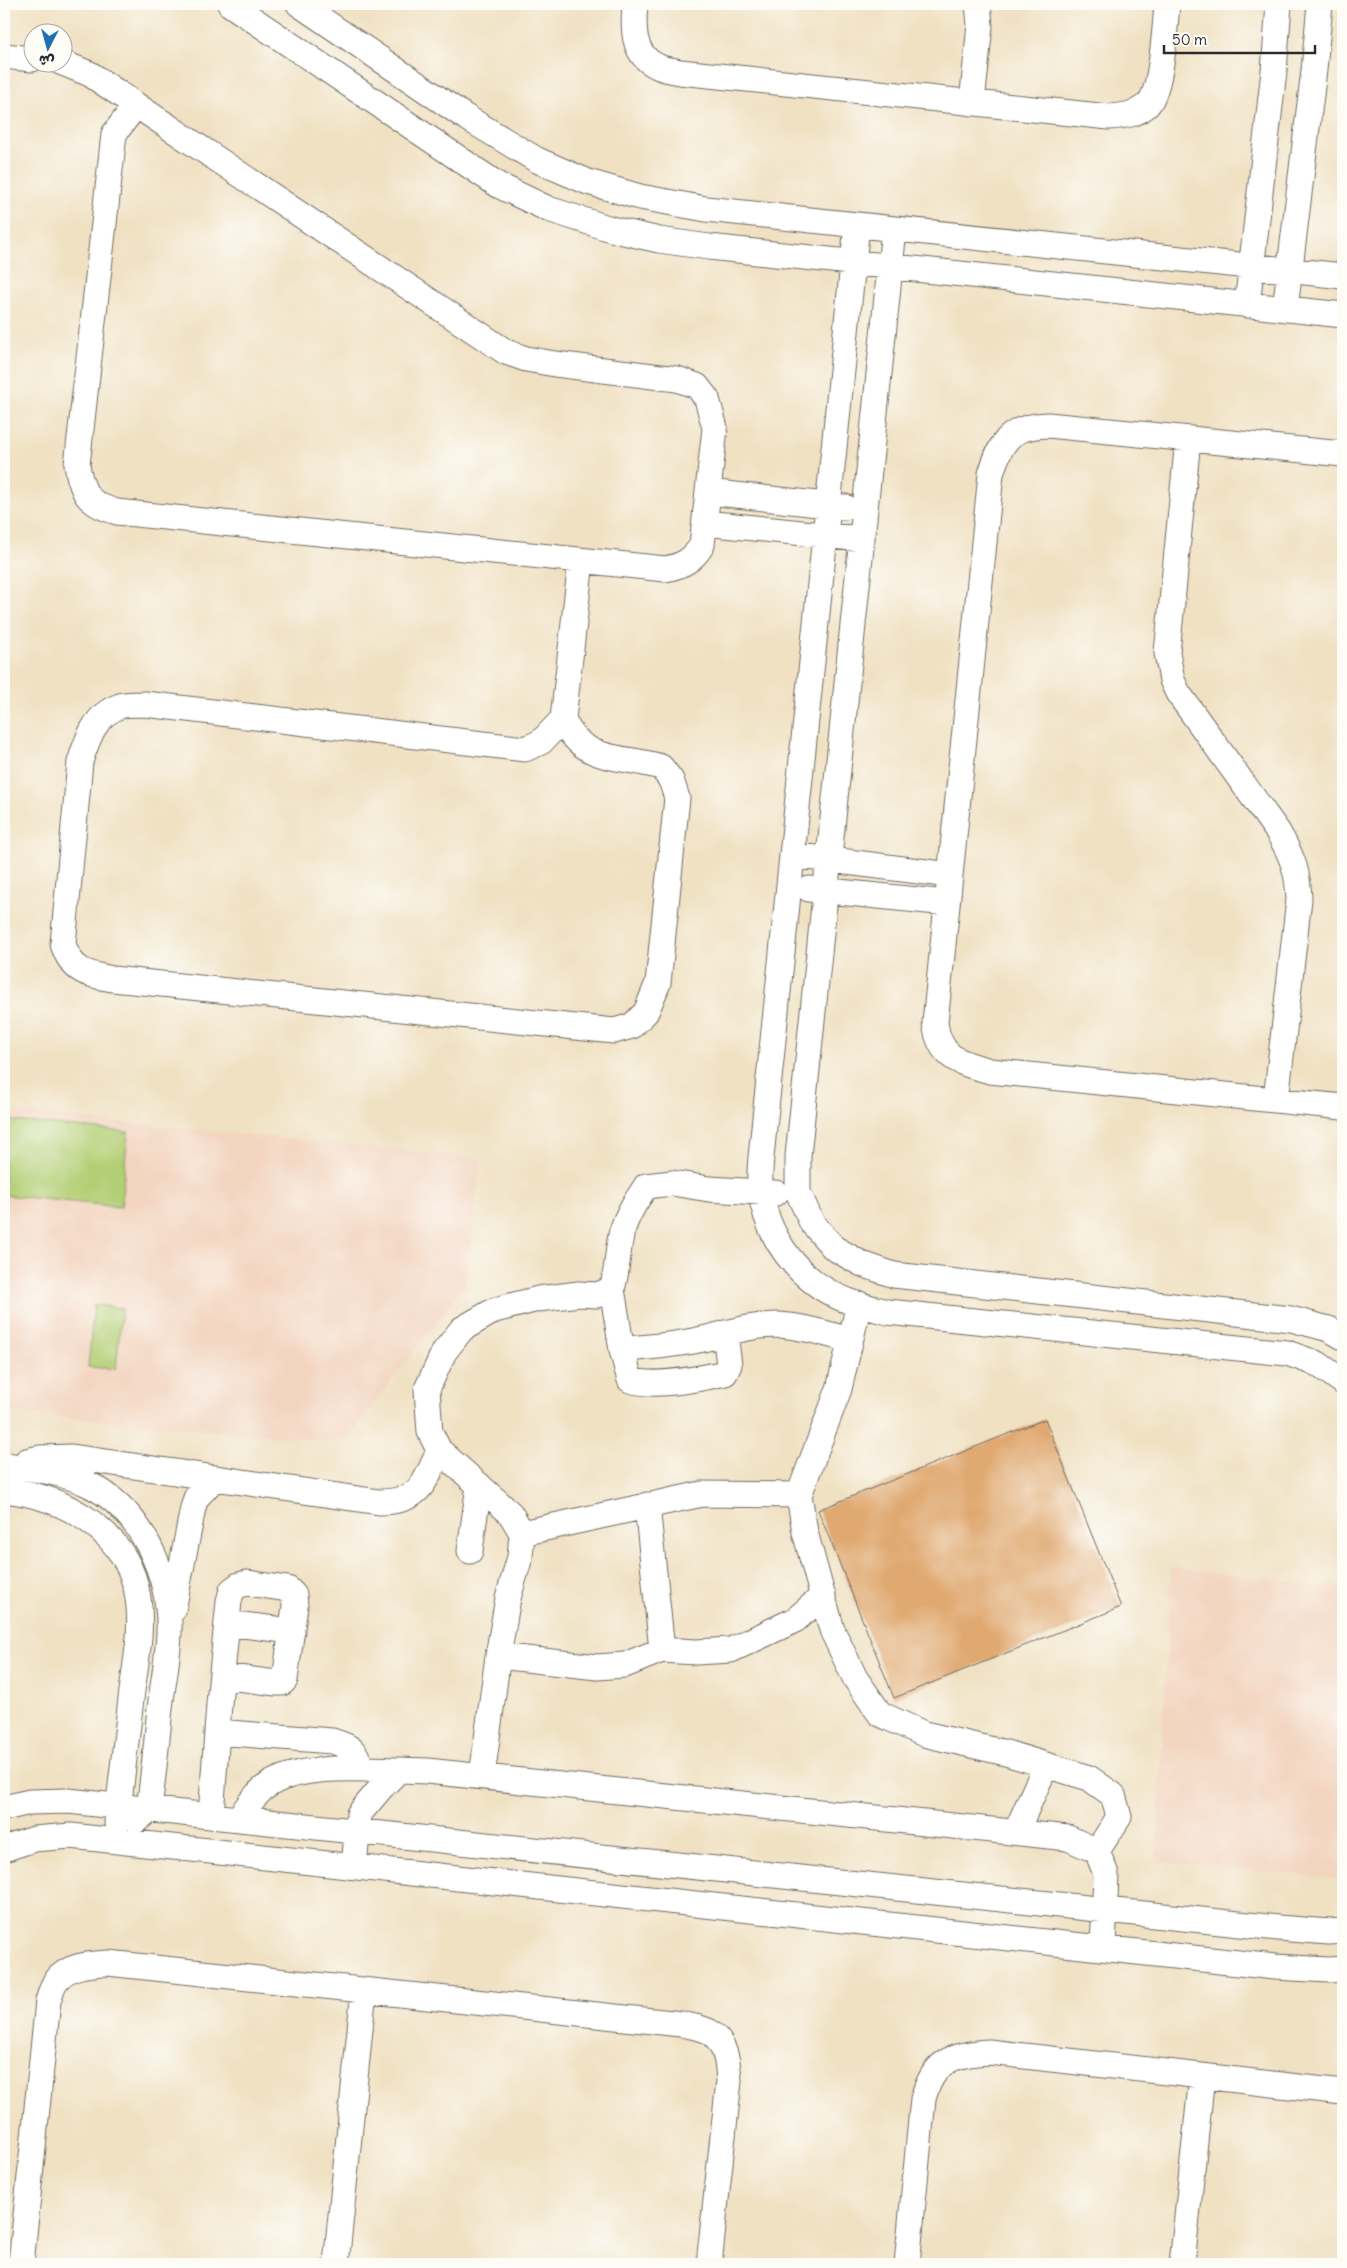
<svg xmlns="http://www.w3.org/2000/svg" width="1347" height="2268" font-family="Delius,'Playpen Sans Arabic',sans-serif">
<style>
.built{fill:#f3d4bf}
.green{fill:#b2cf75;stroke:#6e7d50}
.building{fill:#e0a971}
.lines{fill:none;stroke-linecap:round;stroke-linejoin:round}
.minor-casing{stroke:#706b60;stroke-width:27}
.minor{stroke:#fff;stroke-width:25}
</style>
<rect width="100%" height="100%" fill="#fdfcf7"/>
<filter id="ink" filterUnits="userSpaceOnUse"><feTurbulence type="fractalNoise" baseFrequency=".02" numOctaves="2"/><feDisplacementMap in="SourceGraphic" scale="10" xChannelSelector="R" yChannelSelector="G"/><feConvolveMatrix kernelMatrix="1 2 1 2 8 2 1 2 1" color-interpolation-filters="sRGB"/></filter>
<filter id="wash" filterUnits="userSpaceOnUse"><feTurbulence type="fractalNoise" baseFrequency=".0096" numOctaves="4" result="noise"/><feDisplacementMap in="SourceGraphic" scale="20" xChannelSelector="R" yChannelSelector="G"/><feGaussianBlur stdDeviation="1.12" result="paint"/><feColorMatrix in="noise" values="0 0 0 0 0 0 0 0 0 0 0 0 0 0 0 0 0 1.4 0 .05"/><feComposite in="paint" operator="in"/></filter>
<g filter="url(#wash)">
<rect width="100%" height="100%" fill="#f0e1c3"/>
<path class="built" d="M4 1111 481 1158 466 1284 344 1442 4 1412Z
M1171 1568 1343 1588V1879L1156 1862Z"/>
<path class="green" d="M4 1120 128 1132 121 1207 4 1195Z
M94 1305 122 1308 116 1369 88 1367Z"/>
<g id="blocks">
<path class="building" d="M1045 1419 1121 1607 894 1698 818 1510Z"/>
</g>
</g>
<g filter="url(#ink)">
<use href="#blocks" fill-opacity="0" stroke="#706b60" stroke-width="1"/>
<g class="lines">
<defs>
<path id="minor" d="M230 4 498 185 548 209 611 229 659 240 709 247 1343 315
M299 4 464 116 537 160 588 182 640 197 706 209 1343 276
M635 4C633 27 632 55 657 66 664 70 673 70 680 72L1109 117C1123 116 1135 115 1146 106 1162 94 1165 25 1167 4
M4 56 32 59
M60 62 90 74 136 105 506 352 526 359 555 364 677 379 697 386 707 399 715 428 702 545C693 560 682 566 665 569L117 512C88 504 82 494 77 465L114 134 136 105
M972 103 980 25 978 4
M857 225 762 1147C760 1166 758 1186 763 1204 774 1249 807 1287 851 1302 863 1306 876 1309 888 1312L1287 1353 1318 1364 1343 1382
M894 229 798 1156V1192L812 1223 834 1248 862 1264 894 1275 1291 1319 1329 1329 1343 1337
M1247 305 1274 71 1279 4
M1285 309 1314 70 1320 4
M1188 439 1167 653 1172 680 1178 693 1278 832C1292 856 1298 871 1299 899L1276 1100
M1343 454 1048 425C1011 426 1001 440 991 474L935 1023C940 1059 959 1062 990 1071L1343 1107
M708 492 845 507
M705 523 862 539
M563 719 541 742 525 749 145 704C137 705 127 703 120 706 95 714 87 740 80 762L63 944C72 972 86 974 113 979L614 1031 632 1026 646 1012 658 983 677 798 671 780 661 767C622 755 582 764 563 719L581 561
M792 855 950 875
M809 889 947 903
M612 1289 622 1350 630 1380C655 1388 698 1379 725 1373L729 1365 725 1333
M859 1304 839 1389 799 1495 805 1532 832 1630 855 1678 880 1714 924 1734 1006 1753 1089 1778 1113 1795 1119 1817 1097 1851
M622 1350C644 1347 666 1346 687 1342 720 1337 744 1325 778 1325 803 1326 826 1334 850 1340
M27 1461 40 1458 72 1457 379 1502C420 1502 425 1483 439 1450
M4 1465C31 1468 63 1472 88 1484 142 1510 171 1576 169 1633 168 1658 163 1683 160 1708 157 1742 153 1776 149 1810L137 1820
M4 1490C64 1496 129 1532 138 1598 143 1631 135 1666 131 1699 126 1741 121 1782 117 1823
M647 1505 662 1650
M522 1533 702 1494 799 1495
M470 1551 479 1485
M173 1610 193 1508 196 1498 215 1478
M227 1623 292 1631
M498 1656 597 1667 625 1665 662 1650 696 1652 731 1650 795 1620 823 1596
M217 1732 332 1741C352 1747 355 1749 362 1769
M482 1776 498 1656 508 1598 520 1557 522 1533 510 1513 439 1450 430 1432 427 1389 444 1352 462 1329 495 1310 538 1299 579 1294 597 1295 612 1289C618 1270 617 1250 622 1231 627 1214 636 1201 646 1186L672 1183 709 1189 776 1193
M4 1808 30 1802 68 1801 1278 1928 1329 1932 1343 1931
M211 1816 219 1704 229 1601 232 1590 239 1585 248 1583 288 1589 294 1595 295 1606 285 1680 282 1683H276L222 1676
M239 1818C248 1806 256 1792 270 1784 303 1764 361 1769 399 1770
M1016 1832 1046 1765
M4 1849 34 1839 71 1836 1275 1967 1329 1970 1343 1969
M354 1866 359 1814 380 1789 399 1770 427 1771 1068 1838 1097 1851 1106 1874 1103 1948
M21 2264 48 2001C50 1995 52 1987 55 1982 67 1965 89 1964 108 1963L681 2024C689 2026 701 2027 708 2031 726 2043 728 2062 729 2081L709 2264
M336 2264 364 1990
M907 2264 923 2099C933 2061 952 2054 989 2052L1343 2092
M1182 2264 1202 2076"/>
</defs>
<use href="#minor" class="minor-casing"/>
<use href="#minor" class="minor"/>
</g>
</g>
<rect width="1347" height="2268" fill="none" stroke="#fdfcf7" stroke-width="20"/>
<g transform="translate(48 48) rotate(186)"><circle r="24" fill="#fdfcf7" stroke="#a9a8a5"/>
<path d="M0-4L9 19L0 12L-9 19Z" fill="#1f6fb2"/>
<text y="-8" font-size="14" font-weight="bold" text-anchor="middle" fill="#2b2b2b">ش</text>
</g>
<path d="M1164 45v8h151v-8" fill="none" stroke="#2b2b2b" stroke-width="2.5"/>
<text x="1172" y="45" font-size="15" fill="#2b2b2b" stroke="#fdfcf7" stroke-width="4" paint-order="stroke">50 m</text>
</svg>
